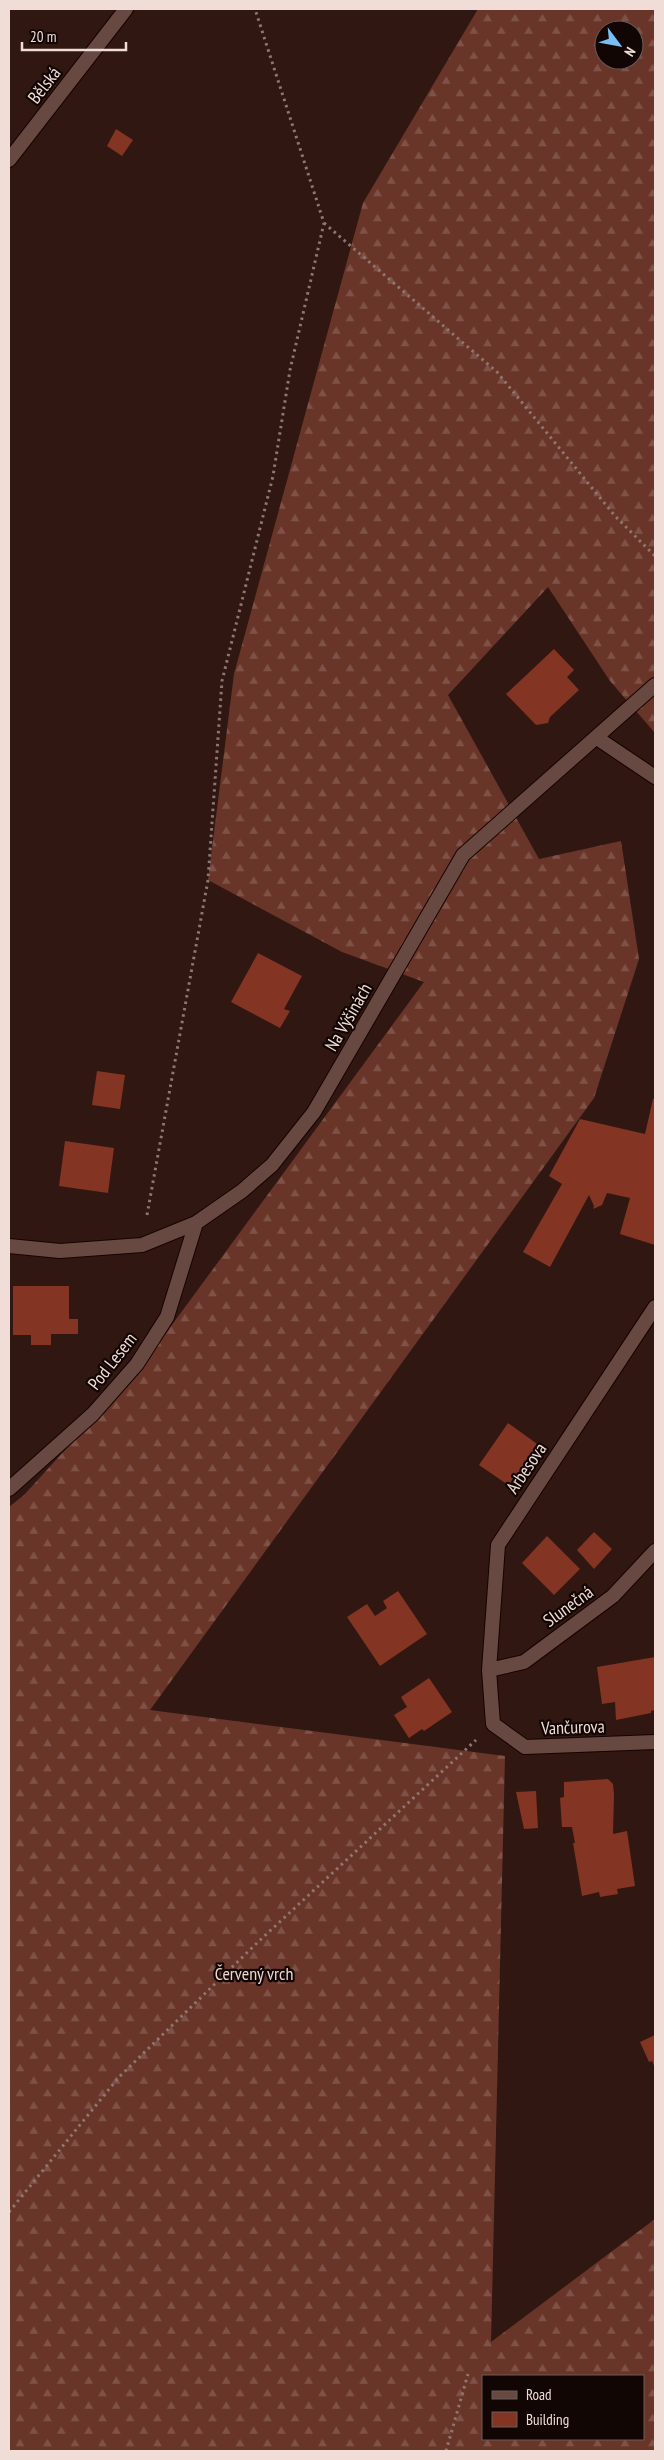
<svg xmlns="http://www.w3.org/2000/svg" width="664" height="2460" font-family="'PT Sans Narrow',sans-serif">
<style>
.forest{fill:url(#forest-firs);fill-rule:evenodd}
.building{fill:#843423}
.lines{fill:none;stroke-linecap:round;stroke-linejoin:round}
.minor-casing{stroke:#170301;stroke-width:16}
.path{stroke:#8d7771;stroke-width:3;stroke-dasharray:2.5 4;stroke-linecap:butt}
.minor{stroke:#674942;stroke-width:14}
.labels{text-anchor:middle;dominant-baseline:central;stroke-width:4.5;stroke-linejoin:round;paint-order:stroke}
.street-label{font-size:18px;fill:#f0ddd8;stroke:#110604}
.park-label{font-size:18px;fill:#efd6d0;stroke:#110604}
</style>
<defs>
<pattern id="forest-firs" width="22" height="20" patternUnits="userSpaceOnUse" patternTransform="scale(1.25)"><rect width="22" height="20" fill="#693529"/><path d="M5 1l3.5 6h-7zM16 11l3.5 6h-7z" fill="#7f5247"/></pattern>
</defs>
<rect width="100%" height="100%" fill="#311711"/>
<path class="forest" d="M478 9H655V733L610 681 548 587 448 695 539 859 621 841 639 959 594 1098 150 1710 505 1756 491 2342 655 2219V2451H9V1507L24 1495 141 1367 424 982 342 952 208 880 234 674 363 203ZM604 30H634V60H604ZM483 2376H643V2439H483Z"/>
<path class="building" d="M116 129 133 140 122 156 107 146Z
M554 649 574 670 567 677 579 690 550 717 548 723 536 725 506 694Z
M258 953 302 976 284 1009 290 1011 280 1028 231 1002Z
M97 1071 125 1075 120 1109 92 1105Z
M653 1099H655V1245L620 1234 630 1198 607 1193 602 1205 593 1209 594 1206 589 1195 550 1267 523 1252 562 1184 549 1176 580 1119 645 1134Z
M65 1141 114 1148 108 1193 59 1186Z
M13 1286H69V1319H78V1334H51V1345H31V1335H13Z
M508 1423 540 1446 511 1487 479 1465Z
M594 1532 612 1549 594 1569 577 1550Z
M547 1536 580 1569 554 1595 522 1563Z
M398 1591 427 1634 380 1666 347 1617 367 1604 375 1616 387 1608 383 1601Z
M655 1657V1710L651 1711V1713L616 1720 615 1702 602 1704 597 1667Z
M429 1678 452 1712 424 1731 422 1729 409 1738 394 1715 407 1707 401 1697Z
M608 1779 613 1784 614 1795 613 1834 627 1831 635 1886 617 1889 618 1894 600 1897 599 1892 582 1896 573 1843H575L572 1827H562L560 1798 564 1797V1782Z
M536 1791 538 1828 524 1829 516 1792Z
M655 2035V2068L652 2061 649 2062 640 2042Z"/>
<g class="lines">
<defs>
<path id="minor" d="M9 160 126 9
M597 738 655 777
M9 1246 60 1251 142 1245 196 1223 242 1191 272 1165 314 1112 463 855 655 685
M655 1307 498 1545 489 1670 493 1724 525 1747 655 1742
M9 1489 93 1414 137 1364 167 1317 196 1223
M489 1670 524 1662 613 1596 655 1551"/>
</defs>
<use href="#minor" class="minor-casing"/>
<path class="path" d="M324 223 497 372 615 516 655 556
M147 1215 208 880 222 681 273 476 290 370 324 223 255 9
M9 2212 119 2077 258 1942 476 1740
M446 2451 468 2374"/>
<use href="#minor" class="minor"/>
</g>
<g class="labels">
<g class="street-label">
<text transform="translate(44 85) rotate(-52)">Bělská</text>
<text transform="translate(348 1017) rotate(-60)">Na Výšinách</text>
<text transform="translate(112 1361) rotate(-52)">Pod Lesem</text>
<text transform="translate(526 1468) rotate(-56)">Arbesova</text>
<text transform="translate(568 1606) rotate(-36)">Slunečná</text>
<text transform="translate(573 1727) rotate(-2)">Vančurova</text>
</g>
<g class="park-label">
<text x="254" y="1973">Červený vrch</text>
</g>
</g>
<rect width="664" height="2460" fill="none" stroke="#f0ddd8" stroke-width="20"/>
<rect x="482" y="2375" width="162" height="65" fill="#110604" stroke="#6a5c59"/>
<rect x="492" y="2391" width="25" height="8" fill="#674942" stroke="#6a5c59"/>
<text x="526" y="2400" font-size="15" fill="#f0ddd8">Road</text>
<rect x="492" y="2412" width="25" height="15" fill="#843423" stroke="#6a5c59"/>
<text x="526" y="2425" font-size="15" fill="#f0ddd8">Building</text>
<g transform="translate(619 45) rotate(122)"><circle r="24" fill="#110604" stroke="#6a5c59"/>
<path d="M0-4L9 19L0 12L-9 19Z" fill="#78bff8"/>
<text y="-8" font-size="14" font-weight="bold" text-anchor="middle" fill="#f0ddd8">N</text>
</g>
<path d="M22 42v8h104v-8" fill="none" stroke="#f0ddd8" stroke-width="2.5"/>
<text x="30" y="42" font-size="15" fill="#f0ddd8" stroke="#110604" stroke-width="4" paint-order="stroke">20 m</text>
</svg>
